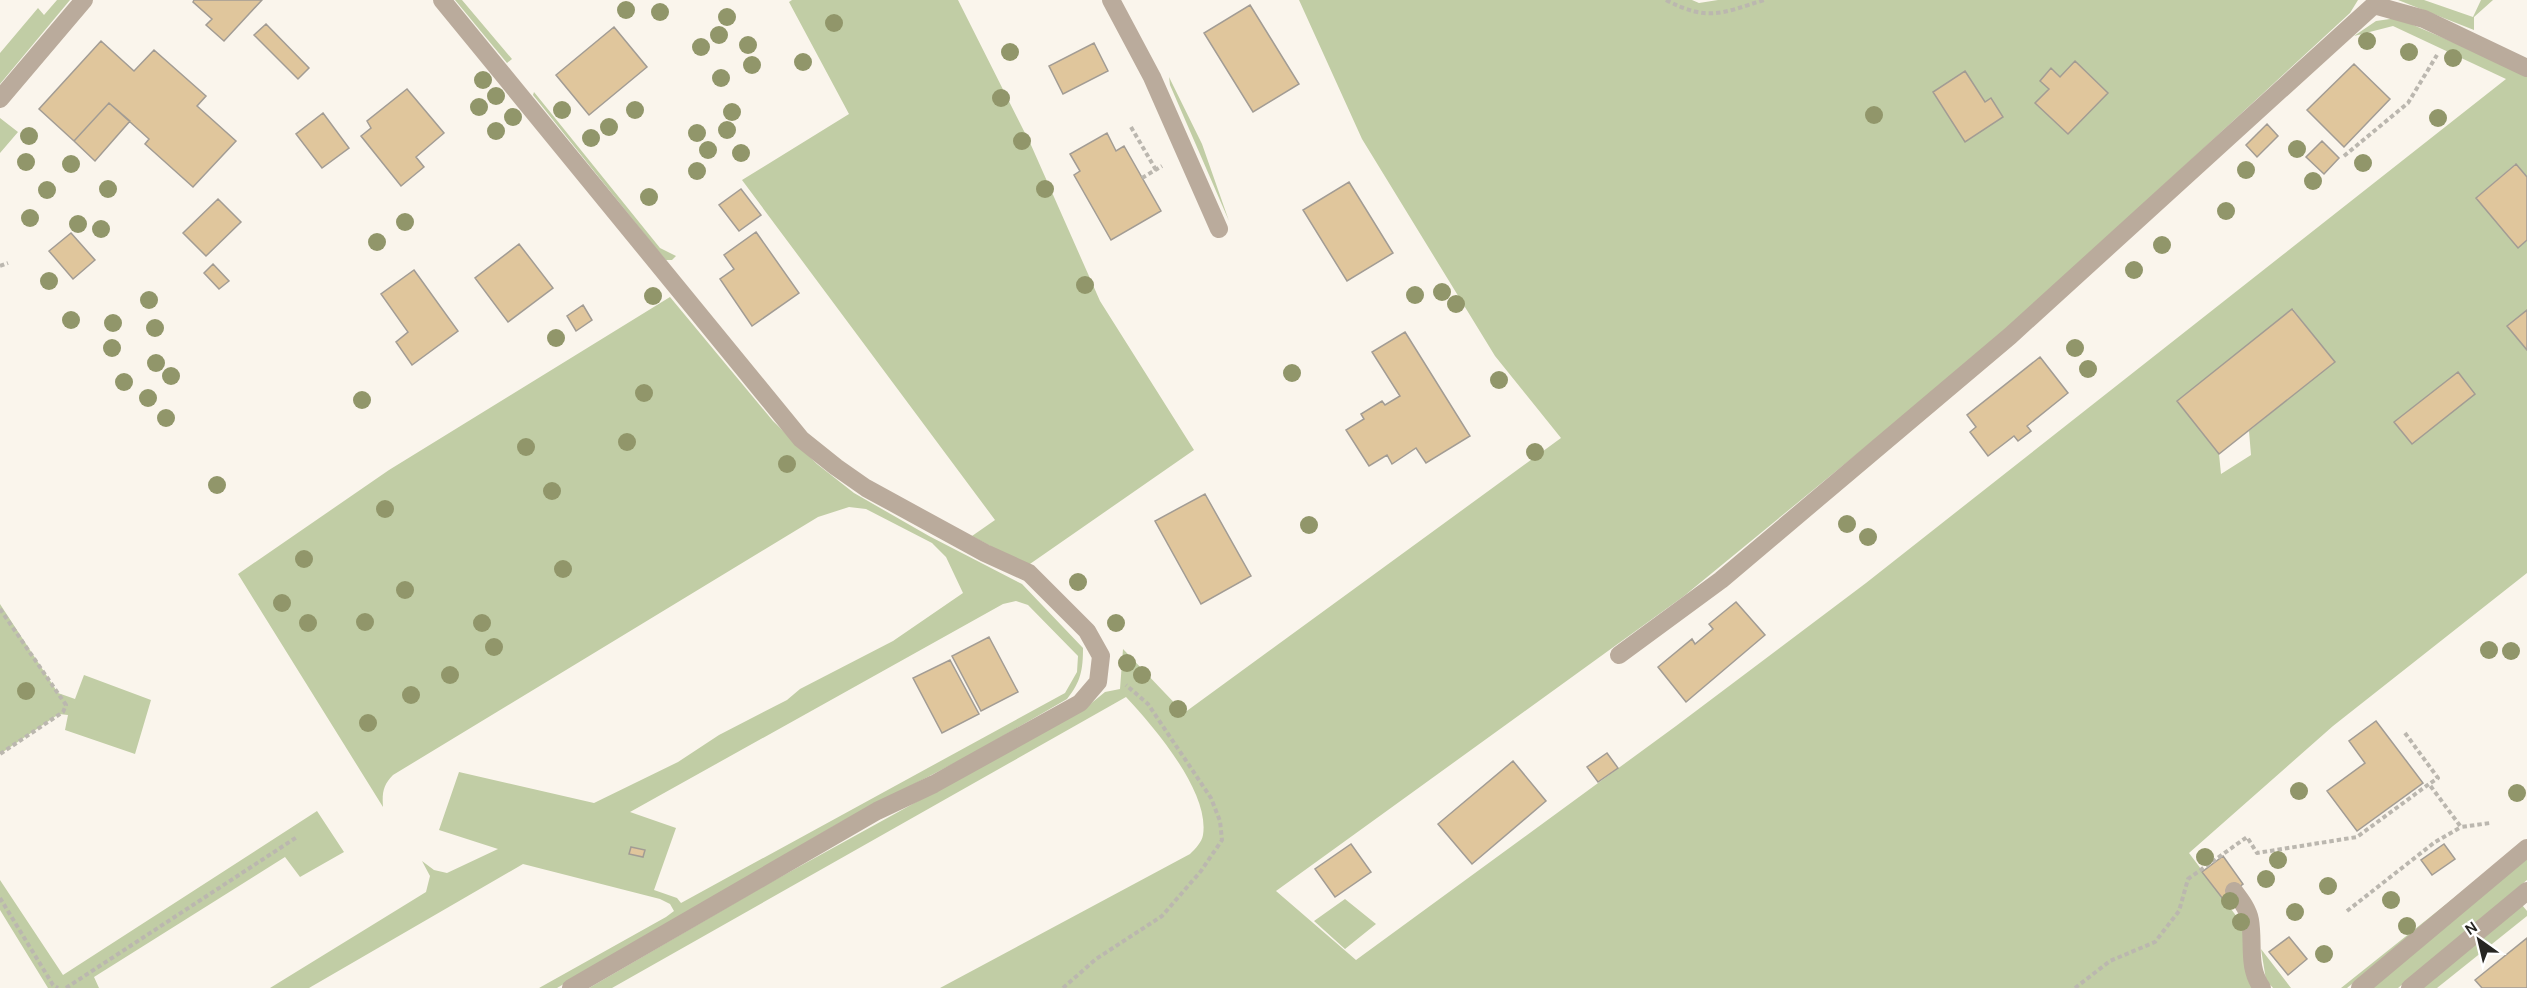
<svg xmlns="http://www.w3.org/2000/svg" width="2527" height="988" font-family="Karla,sans-serif">
<style>
.green{fill:#c1cda5;fill-rule:evenodd}
.building{fill:#e0c69c;stroke:#a29c94;stroke-width:1.5}
.lines{fill:none;stroke-linecap:round;stroke-linejoin:round}
.path{stroke:#bbb7af;stroke-width:4;stroke-dasharray:4.5 3;stroke-linecap:butt}
.lane{stroke:#baab9c;stroke-width:18}
.tree{fill:#91966a}
</style>
<rect width="100%" height="100%" fill="#faf5ec"/>
<path class="green" d="M57 0H70L0 84V53L38 8 44 15Z
M455 0H462L512 59 507 63Z
M792 0H958L1031 145 1100 301 1194 450 1027 566 972 536 995 520 742 180 849 114 789 2Z
M1299 0H1692L1699 3 1718 0H2358L2350 13 1997 339 1684 596 1276 891 1356 960 1676 726 1866 583 2506 79 2393 26 2354 36 2376 21 2397 18 2527 74V177L2515 164 2476 198 2518 247 2527 240V573L2333 726 2189 853 2243 925 2253 988H940L1190 854C1195 849 1202 842 1203 835 1210 792 1154 727 1126 697L612 988H589L764 886 1083 710 1105 692 1120 689 1123 649 1184 713 1561 438 1495 356 1362 139ZM2293 309 2334 362 2249 431 2251 455 2221 474 2219 454 2177 401Z
M2398 0H2424L2473 17 2481 0H2493L2474 17V30Z
M1169 77 1202 144 1229 221 1170 85Z
M534 92 660 248 676 256 672 260H666L658 251 533 95Z
M0 118 18 132 0 153Z
M670 297 773 421 817 464 854 493 929 536 1022 584 1083 648C1083 669 1081 682 1067 699L970 755 841 822 557 988H539L666 917 674 911 670 904 660 899 523 864 309 988H270L426 892 430 876 422 861 434 870 447 873 498 849 439 830 459 772 594 803 678 762 719 735 787 700 800 689 893 641 963 593 946 557 932 543 866 509 849 507 818 517 393 775C383 785 382 793 383 807L238 574 389 470ZM1016 601 1028 605 1078 656 1077 672 1065 693 681 903 677 898 654 890 676 828 630 812 1003 604Z
M0 604 58 693 75 699 84 675 151 700 135 754 65 730 68 715 59 714 0 754Z
M317 811 344 852 300 877 285 857 94 977 99 988H48L0 910V880L63 975Z
M2527 856V880L2398 988H2371Z
M2489 870 2347 988H2341Z
M1345 899 1376 924 1345 949 1314 921Z
M2522 905 2527 911V916L2437 988H2421Z
M2261 949 2291 988H2273L2266 980Z"/>
<path class="building" d="M194 0H262L224 41 206 25 212 19 193 2Z
M1250 5 1299 84 1253 112 1204 33Z
M266 24 309 68 298 79 254 35Z
M614 27 647 67 589 115 556 75Z
M101 41 134 71 154 50 206 96 197 106 236 141 193 187 145 144 149 139 109 103 74 141 39 109Z
M1094 43 1108 71 1063 94 1049 66Z
M2075 61 2108 93 2068 134 2035 103 2049 89 2040 81 2051 68 2060 77Z
M2354 64 2390 99 2344 147 2307 110Z
M1965 71 1985 102 1991 98 2003 117 1965 142 1933 92Z
M407 89 444 133 416 157 424 167 401 186 361 136 371 128 367 121Z
M109 103 130 121 95 161 74 141Z
M323 113 349 148 322 168 296 134Z
M2267 124 2278 136 2257 157 2246 145Z
M1107 133 1116 151 1124 146 1161 211 1111 240 1074 175 1080 171 1070 154Z
M2322 141 2339 158 2324 174 2306 157Z
M2516 164 2527 177V240L2518 248 2476 198Z
M1349 182 1393 253 1347 281 1303 210Z
M741 189 761 215 739 231 719 205Z
M218 199 241 222 206 256 183 233Z
M756 232 799 293 752 326 720 279 734 269 724 255Z
M71 233 95 260 73 279 49 251Z
M519 244 553 288 508 322 475 278Z
M213 264 229 281 219 289 204 273Z
M414 270 458 331 412 365 396 342 408 332 381 294Z
M583 305 592 320 576 331 567 316Z
M2292 309 2335 362 2219 454 2177 401Z
M2527 310V350L2507 326Z
M1405 332 1470 436 1426 463 1416 448 1392 464 1387 455 1369 466 1346 430 1364 419 1361 414 1382 401 1385 405 1400 396 1372 352Z
M2040 357 2068 393 2027 426 2031 431 2018 441 2014 436 1988 456 1970 432 1976 427 1967 415Z
M2458 372 2475 394 2412 444 2394 422Z
M1205 494 1251 576 1201 604 1155 521Z
M1736 602 1765 635 1686 702 1658 667 1692 639 1695 644 1713 629 1709 624Z
M989 637 1018 692 981 711 952 656Z
M950 660 979 714 942 733 913 678Z
M2376 721 2423 783 2357 831 2327 791 2365 763 2349 741Z
M1607 753 1618 768 1598 782 1587 767Z
M1513 761 1546 801 1472 864 1438 824Z
M1351 844 1371 872 1335 897 1315 869Z
M2444 844 2455 859 2432 875 2421 860Z
M631 847 645 850 643 857 629 854Z
M2223 856 2243 884 2223 899 2202 872Z
M2289 937 2307 959 2288 975 2269 952Z
M2527 938V988H2482L2475 980Z"/>
<g class="lines">
<path class="path" d="M1666 0C1708 22 1722 13 1764 0
M1131 127 1156 170
M2344 156 2408 103 2437 55
M1142 178 1162 166
M0 266 8 263
M0 609 66 705 63 712 0 754
M2405 733 2438 778 2429 784
M0 898 53 985 58 988
M2347 911 2435 842 2461 827
M66 988 297 837
M1063 988 1096 959 1162 916 1201 871 1222 840 1220 821 1211 798 1148 704 1126 685
M2075 988 2110 961 2155 942 2179 911 2188 879 2247 837 2257 853 2357 837 2429 784 2461 827 2490 823"/>
<path class="lane" d="M442 0 801 439 836 467 866 488 985 553 1029 573 1087 631 1101 656 1098 682 1080 703 934 784 877 811 571 988
M1111 0 1152 77 1219 229
M0 99 84 0
M1619 655 1721 580 2010 336 2374 5 2424 19 2527 68
M2234 891C2240 899 2248 909 2250 920 2254 944 2247 967 2262 988
M2360 988 2527 848
M2410 988 2527 891"/>
</g>
<g class="tree">
<circle cx="626" cy="10" r="9"/>
<circle cx="660" cy="12" r="9"/>
<circle cx="727" cy="17" r="9"/>
<circle cx="834" cy="23" r="9"/>
<circle cx="719" cy="35" r="9"/>
<circle cx="2367" cy="41" r="9"/>
<circle cx="748" cy="45" r="9"/>
<circle cx="701" cy="47" r="9"/>
<circle cx="1010" cy="52" r="9"/>
<circle cx="2409" cy="52" r="9"/>
<circle cx="2453" cy="58" r="9"/>
<circle cx="803" cy="62" r="9"/>
<circle cx="752" cy="65" r="9"/>
<circle cx="721" cy="78" r="9"/>
<circle cx="483" cy="80" r="9"/>
<circle cx="496" cy="96" r="9"/>
<circle cx="1001" cy="98" r="9"/>
<circle cx="479" cy="107" r="9"/>
<circle cx="562" cy="110" r="9"/>
<circle cx="635" cy="110" r="9"/>
<circle cx="732" cy="112" r="9"/>
<circle cx="1874" cy="115" r="9"/>
<circle cx="513" cy="117" r="9"/>
<circle cx="2438" cy="118" r="9"/>
<circle cx="609" cy="127" r="9"/>
<circle cx="727" cy="130" r="9"/>
<circle cx="496" cy="131" r="9"/>
<circle cx="697" cy="133" r="9"/>
<circle cx="29" cy="136" r="9"/>
<circle cx="591" cy="138" r="9"/>
<circle cx="1022" cy="141" r="9"/>
<circle cx="2297" cy="149" r="9"/>
<circle cx="708" cy="150" r="9"/>
<circle cx="741" cy="153" r="9"/>
<circle cx="26" cy="162" r="9"/>
<circle cx="2363" cy="163" r="9"/>
<circle cx="71" cy="164" r="9"/>
<circle cx="2246" cy="170" r="9"/>
<circle cx="697" cy="171" r="9"/>
<circle cx="2313" cy="181" r="9"/>
<circle cx="108" cy="189" r="9"/>
<circle cx="1045" cy="189" r="9"/>
<circle cx="47" cy="190" r="9"/>
<circle cx="649" cy="197" r="9"/>
<circle cx="2226" cy="211" r="9"/>
<circle cx="30" cy="218" r="9"/>
<circle cx="405" cy="222" r="9"/>
<circle cx="78" cy="224" r="9"/>
<circle cx="101" cy="229" r="9"/>
<circle cx="377" cy="242" r="9"/>
<circle cx="2162" cy="245" r="9"/>
<circle cx="2134" cy="270" r="9"/>
<circle cx="49" cy="281" r="9"/>
<circle cx="1085" cy="285" r="9"/>
<circle cx="1442" cy="292" r="9"/>
<circle cx="1415" cy="295" r="9"/>
<circle cx="653" cy="296" r="9"/>
<circle cx="149" cy="300" r="9"/>
<circle cx="1456" cy="304" r="9"/>
<circle cx="71" cy="320" r="9"/>
<circle cx="113" cy="323" r="9"/>
<circle cx="155" cy="328" r="9"/>
<circle cx="556" cy="338" r="9"/>
<circle cx="112" cy="348" r="9"/>
<circle cx="2075" cy="348" r="9"/>
<circle cx="156" cy="363" r="9"/>
<circle cx="2088" cy="369" r="9"/>
<circle cx="1292" cy="373" r="9"/>
<circle cx="171" cy="376" r="9"/>
<circle cx="1499" cy="380" r="9"/>
<circle cx="124" cy="382" r="9"/>
<circle cx="644" cy="393" r="9"/>
<circle cx="148" cy="398" r="9"/>
<circle cx="362" cy="400" r="9"/>
<circle cx="166" cy="418" r="9"/>
<circle cx="627" cy="442" r="9"/>
<circle cx="526" cy="447" r="9"/>
<circle cx="1535" cy="452" r="9"/>
<circle cx="787" cy="464" r="9"/>
<circle cx="217" cy="485" r="9"/>
<circle cx="552" cy="491" r="9"/>
<circle cx="385" cy="509" r="9"/>
<circle cx="1847" cy="524" r="9"/>
<circle cx="1309" cy="525" r="9"/>
<circle cx="1868" cy="537" r="9"/>
<circle cx="304" cy="559" r="9"/>
<circle cx="563" cy="569" r="9"/>
<circle cx="1078" cy="582" r="9"/>
<circle cx="405" cy="590" r="9"/>
<circle cx="282" cy="603" r="9"/>
<circle cx="365" cy="622" r="9"/>
<circle cx="308" cy="623" r="9"/>
<circle cx="482" cy="623" r="9"/>
<circle cx="1116" cy="623" r="9"/>
<circle cx="494" cy="647" r="9"/>
<circle cx="2489" cy="650" r="9"/>
<circle cx="2511" cy="651" r="9"/>
<circle cx="1127" cy="663" r="9"/>
<circle cx="450" cy="675" r="9"/>
<circle cx="1142" cy="675" r="9"/>
<circle cx="26" cy="691" r="9"/>
<circle cx="411" cy="695" r="9"/>
<circle cx="1178" cy="709" r="9"/>
<circle cx="368" cy="723" r="9"/>
<circle cx="2299" cy="791" r="9"/>
<circle cx="2517" cy="793" r="9"/>
<circle cx="2205" cy="857" r="9"/>
<circle cx="2278" cy="860" r="9"/>
<circle cx="2266" cy="879" r="9"/>
<circle cx="2328" cy="886" r="9"/>
<circle cx="2391" cy="900" r="9"/>
<circle cx="2230" cy="901" r="9"/>
<circle cx="2295" cy="912" r="9"/>
<circle cx="2241" cy="922" r="9"/>
<circle cx="2407" cy="926" r="9"/>
<circle cx="2324" cy="954" r="9"/>
</g>
<g transform="translate(2479 940) rotate(326)" stroke="#ffffff" stroke-width="4.5" paint-order="stroke">
<path d="M0-4.5L10 22L0 15L-10 22Z" fill="#272622"/>
<text y="-9" font-size="16" font-weight="bold" text-anchor="middle" fill="#272622">N</text>
</g>
</svg>
